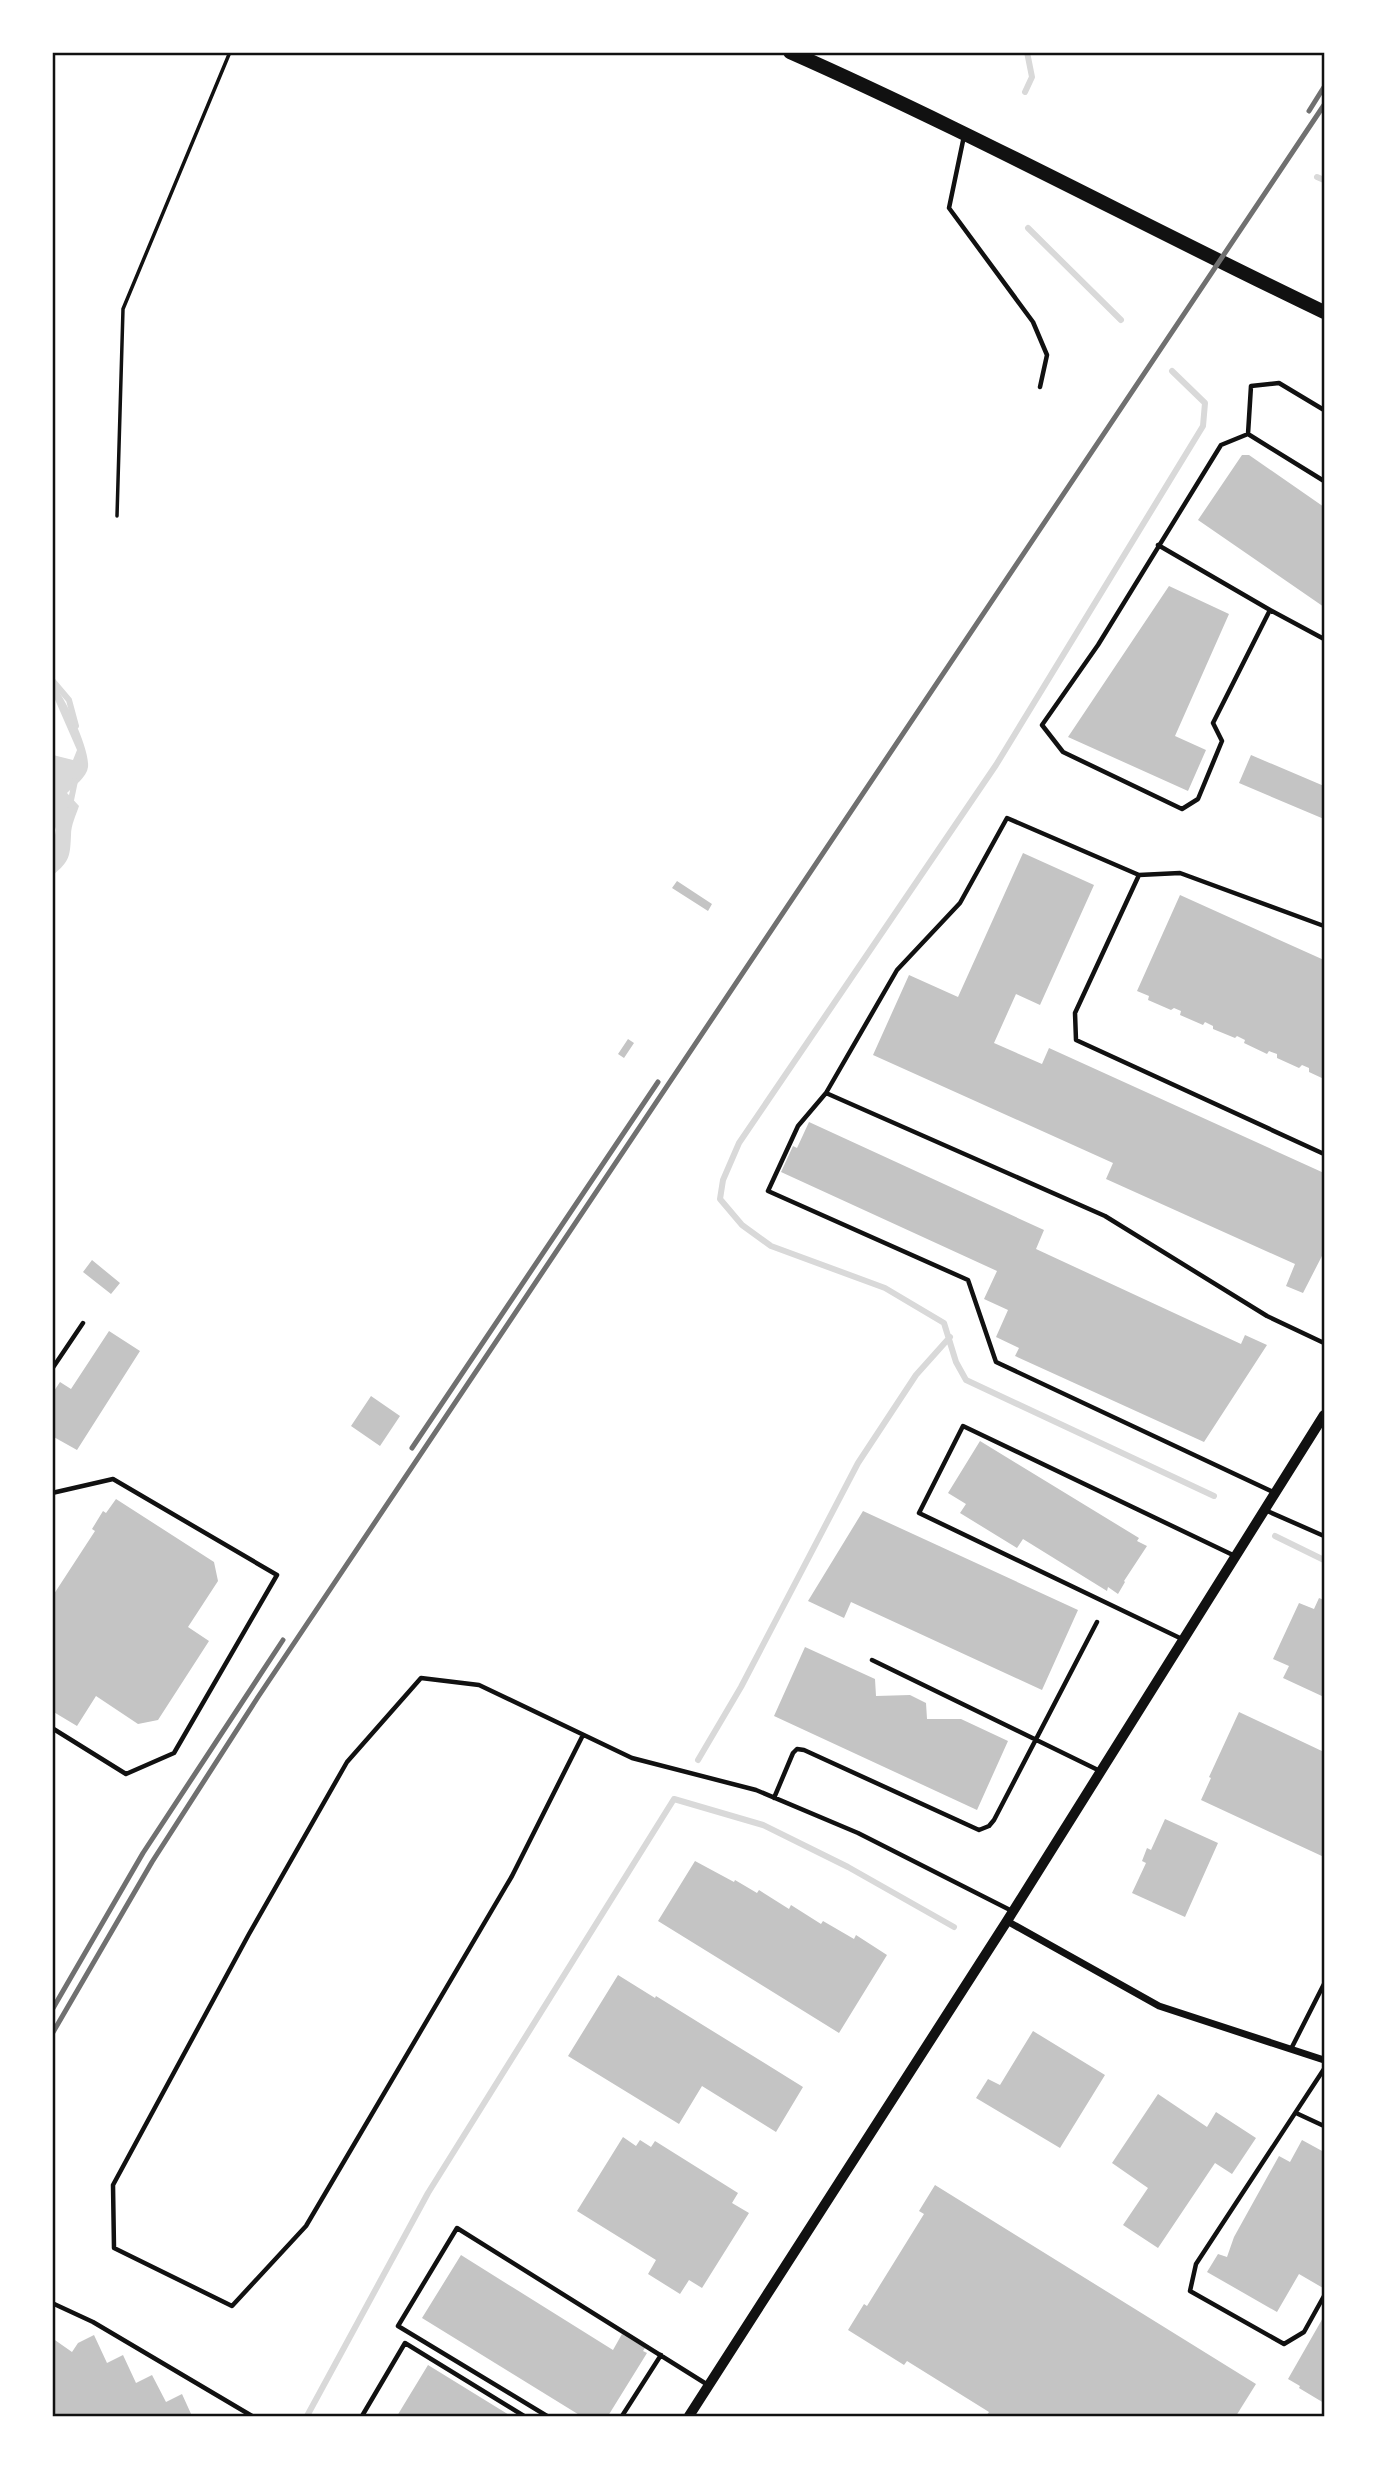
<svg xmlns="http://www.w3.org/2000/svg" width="1377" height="2469" font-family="'Golos Text',sans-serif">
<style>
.water{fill:#d9d9d9}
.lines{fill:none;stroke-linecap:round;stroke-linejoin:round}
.stream{stroke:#d9d9d9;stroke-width:6}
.building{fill:#c4c4c4}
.path{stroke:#111;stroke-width:3.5}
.service{stroke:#111;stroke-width:4.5}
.minor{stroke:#111;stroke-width:7}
.tertiary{stroke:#111;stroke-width:10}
.primary{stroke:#111;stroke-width:14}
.rail{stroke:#707070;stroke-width:5}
.neatline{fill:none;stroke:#111;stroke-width:2.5}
</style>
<rect width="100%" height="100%" fill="#fff"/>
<path class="water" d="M53 684C65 697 90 749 88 767 87 777 74 786 67 793L79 806C76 815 71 825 71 835 70 856 70 861 53 875V845L56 830 53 821 55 807 52 802 53 755 73 760 77 750 53 695Z"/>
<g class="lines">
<path class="stream" d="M1025 92 1032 77 1027 52
M1317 177 1324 180
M1028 228 1121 320
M1172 371 1205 403 1203 426 996 765 739 1143 723 1180 720 1199 742 1225 771 1246 885 1288 944 1323 956 1362 966 1380 1214 1496
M52 680 69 700 76 726
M70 805 75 781
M1275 1536 1324 1560
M698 1760 741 1687 858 1463 916 1375 950 1337
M307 2416 428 2193 674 1799 763 1825 848 1867 954 1927"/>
</g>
<path class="building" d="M1242 455H1249L1324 507V607L1198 520Z
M1169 586 1229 614 1175 736 1206 750 1188 791 1068 737Z
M1251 755 1324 786V819L1239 783Z
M1023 853 1094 885 1040 1005 1016 994 994 1043 1042 1064 1049 1048 1324 1173V1252L1303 1293 1286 1286 1295 1264 1106 1179 1113 1163 873 1055 909 975 958 997Z
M677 881 712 904 708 911 672 888Z
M1180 895 1324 960V1079L1309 1072V1068L1302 1065 1299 1068 1277 1058V1054L1269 1051 1267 1054 1244 1043 1245 1040 1237 1036 1235 1038 1213 1029V1026L1205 1022 1203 1025 1180 1015 1181 1011 1174 1008 1171 1010 1148 1000 1149 996 1137 991Z
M628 1039 634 1043 624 1058 618 1054Z
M809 1122 1044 1230 1036 1249 1241 1344 1245 1335 1267 1345 1204 1442 1015 1356 1019 1348 996 1337 1008 1310 984 1299 997 1271 781 1172 793 1146 797 1148Z
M92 1260 120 1283 111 1294 83 1272Z
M109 1331 140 1351 77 1450 52 1436V1394L60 1382 71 1389Z
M371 1396 400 1416 380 1446 351 1426Z
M980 1441 1139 1538 1137 1541 1147 1546 1124 1581 1125 1582 1118 1594 1108 1587 1107 1591 1023 1539 1017 1548 960 1513 966 1504 948 1493Z
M116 1499 214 1562 218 1581 188 1627 209 1641 158 1720 138 1724 96 1696 77 1726 52 1711V1597L95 1531 92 1529 103 1511 106 1513Z
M863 1511 1078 1610 1042 1690 851 1602 844 1618 808 1601Z
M1319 1598 1324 1600V1697L1283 1678 1289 1666 1273 1659 1299 1603 1314 1609Z
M805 1647 875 1679 876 1696 910 1695 926 1703 927 1719H961L1008 1741 977 1810 774 1716Z
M1239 1712 1324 1752V1857L1201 1800 1211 1778 1209 1777Z
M1165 1819 1218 1843 1185 1917 1132 1893 1146 1863 1142 1861 1147 1848 1151 1850Z
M695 1861 734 1882 735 1880 757 1893 759 1890 789 1909 791 1905 821 1924 823 1921 854 1939 856 1935 887 1955 839 2033 658 1921Z
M618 1975 655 1998 656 1996 803 2087 776 2132 702 2086 679 2124 568 2056Z
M1033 2031 1105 2075 1060 2148 976 2098 988 2079 1000 2085Z
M1158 2094 1207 2127 1216 2112 1256 2138 1232 2174 1215 2163 1158 2248 1123 2225 1148 2188 1112 2163Z
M623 2137 636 2146 640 2140 651 2147 655 2141 738 2193 732 2203 749 2213 702 2288 689 2280 680 2294 648 2274 656 2260 577 2211Z
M1302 2140 1324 2152V2286L1323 2288 1299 2274 1277 2312 1207 2272 1218 2254 1227 2257 1234 2237 1279 2156 1290 2162Z
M935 2185 1256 2384 1236 2416H986L989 2412 907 2361 904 2365 848 2330 864 2304 867 2306 924 2214 919 2211Z
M461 2255 613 2350 622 2334 645 2348 643 2351 647 2353 608 2416H581L422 2318Z
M1324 2316V2403L1299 2388 1300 2386 1288 2379Z
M94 2335 107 2363 123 2355 136 2383 152 2375 166 2402 182 2394 192 2416H52V2338L72 2352 78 2343Z
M428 2365 511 2416H397Z"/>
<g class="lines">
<path class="path" d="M117 516 123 309 230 52"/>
<path class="service" d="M964 136 949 208 1033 322 1047 355 1040 387
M1248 434 1251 386 1279 383 1324 410
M1158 545 1270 610 1213 723 1222 741 1198 799 1182 809 1063 752 1042 725 1098 645 1221 445 1248 434 1324 481
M1270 610 1324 639
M1139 875 1007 818 960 903 897 970 826 1093 1105 1216 1267 1316 1324 1343
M1324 926 1180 873 1139 875 1075 1013 1076 1040 1324 1154
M826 1093 798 1126 768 1191 968 1280 996 1362 1273 1492
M52 1369 83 1323
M52 1493 113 1479 277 1575 174 1753 126 1774 52 1728
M1265 1510 1324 1536
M1182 1639 919 1513 963 1426 1235 1556
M872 1660 1100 1771
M583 1735 512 1876 306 2226 232 2306 114 2248 113 2185 249 1934 347 1762 421 1678 479 1685 632 1758 756 1790 858 1833 1012 1911
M774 1798 793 1753 797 1749 804 1750 979 1830 989 1826 994 1820 1097 1622
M1291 2049 1324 1984
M1324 2069 1196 2264 1190 2291 1284 2344 1304 2332 1324 2296
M1296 2113 1324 2126
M52 2303 93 2322 252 2416
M362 2416 405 2343 524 2416
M547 2416 398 2326 457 2228 708 2385
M622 2416 661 2355"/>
<path class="minor" d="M1007 1921 1159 2006 1324 2060"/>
<path class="tertiary" d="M689 2416 1007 1921 1324 1415"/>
<path class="primary" d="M790 52C971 132 1146 227 1324 312"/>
<path class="rail" d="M1309 111 1324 87
M412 1448 658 1082
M52 2010 143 1853 283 1640
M52 2034 152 1862 258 1697 1324 105"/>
</g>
<rect width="1377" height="2469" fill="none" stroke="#ffffff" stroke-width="108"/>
<rect x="54" y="54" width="1269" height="2361" class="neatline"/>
</svg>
